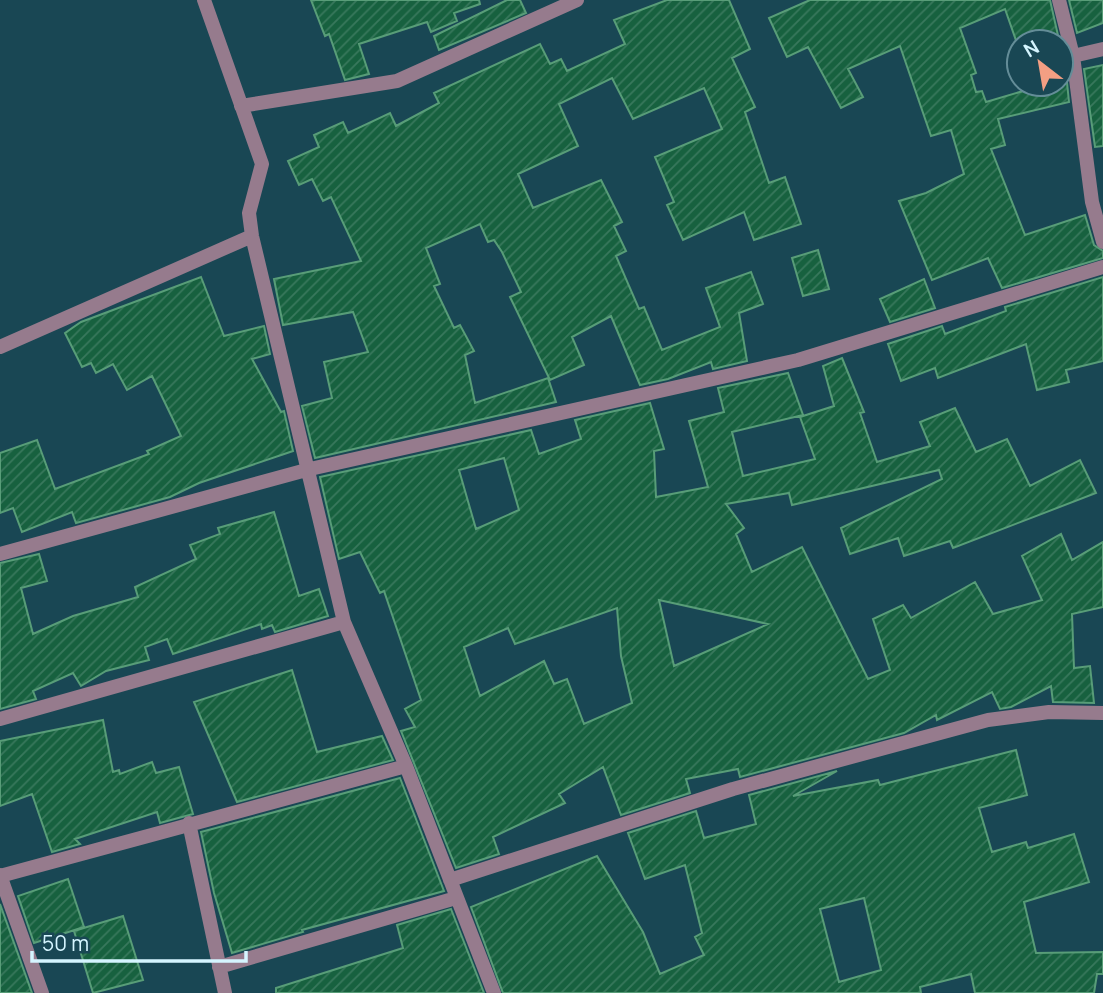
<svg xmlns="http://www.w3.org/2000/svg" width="1103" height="993" font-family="Manrope,sans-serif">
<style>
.building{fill:url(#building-hatch);stroke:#589d78;stroke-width:2;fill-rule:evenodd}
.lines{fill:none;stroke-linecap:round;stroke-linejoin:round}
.street{stroke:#967b8d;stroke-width:14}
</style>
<defs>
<pattern id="building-hatch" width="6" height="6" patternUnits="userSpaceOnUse" patternTransform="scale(1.75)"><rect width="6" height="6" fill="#17613f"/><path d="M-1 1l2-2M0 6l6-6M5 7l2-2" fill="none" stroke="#38785c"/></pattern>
</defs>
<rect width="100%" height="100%" fill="#194754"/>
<path class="building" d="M311 0H479L480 4 454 13 457 21 431 32 427 22 359 44 369 74 345 80 329 34 325 36Z
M507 0H520L526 13 439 50 434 36Z
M667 0H729L750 49 732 58 755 107 745 112 769 183 785 177 801 224 754 240 744 212 683 240 667 205 674 202 655 157 722 129 704 88 633 119 612 78 559 104 578 146 518 174 533 208 601 180 622 222 614 226 626 251 616 256 639 309 644 307 662 350 720 327 706 288 751 272 763 304 739 313 747 361 713 369 711 362 668 379 640 385 611 316 572 337 584 365 550 380 510 297 521 292 502 252 494 240 488 242 480 224 426 248 440 284 434 286 454 328 460 325 474 351 465 355 475 403 548 378 556 402 315 458 302 406 332 398 324 362 368 352 353 312 283 325 274 279 361 261 331 197 323 201 312 179 299 185 288 161 319 147 314 135 343 122 348 133 390 113 396 126 439 103 434 93 540 44 550 64 561 59 567 71 625 44 614 20Z
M810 0H1050L1059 40 1054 42H1019V49L1005 9 960 28 976 73 971 75 976 92 982 91 986 102 1030 89 1029 84H1061V74L1066 73 1069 102 998 119 1005 145 991 149 1025 235 1085 215 1094 245 1103 251V258L1002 288 988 258 932 280 899 201 926 193 964 174 951 130 931 136 900 46 848 69 863 97 841 108 808 47 787 57 769 18Z
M1069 0H1103V23L1077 33Z
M1103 65V146L1095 147 1084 69Z
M818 250 829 289 803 296 792 258Z
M201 277 224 336 264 326 270 354 252 359 281 412 284 411 293 451 199 483 170 497 76 523 72 512 22 532 13 508 0 513V453L37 440 55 489 149 454 147 451 181 436 152 376 127 390 113 364 96 373 91 363 82 367 65 333 81 322Z
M1103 277V361L1066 370 1069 382 1037 390 1026 344 938 378 935 368 901 381 888 344 942 326 945 334 1006 311 1005 307Z
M924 279 935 308 890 322 880 299Z
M842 358 864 412 860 413 877 462 930 446 920 422 955 408 976 452 1007 439 1030 486 1080 460 1096 493 953 548 950 541 904 556 898 538 850 554 841 528 942 479 939 470 792 505 789 493 726 504 744 528 736 534 752 572 802 547 868 679 890 670 873 619 903 605 911 618 975 582 993 614 1042 600 1022 556 1061 534 1072 560 1103 542V607L1072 614 1074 668 1090 666 1094 703 1053 702 1051 686 1011 707 1000 709 992 692 937 720 936 715 904 733 740 777 738 769 686 779 690 793 621 815 603 767 559 794 565 803 493 837 499 854 456 868 401 731 415 727 405 709 421 700 384 591 380 593 360 552 339 559 320 477 531 430 539 454 581 439 575 420 650 403 664 449 654 451 656 497 708 487 689 421 724 412 718 388 788 373 803 415 732 432 743 476 815 459 800 417 834 406 823 366ZM504 458 519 510 476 529 459 470ZM659 600 768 624 674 666ZM617 608 621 656 632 703 584 724 567 679 554 684 544 661 480 696 464 647 508 628 515 644Z
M274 512 299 596 319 589 328 616 275 632 272 625 262 629 261 624 173 654 167 639 145 647 149 660 106 671 81 686 73 673 33 691 36 699 0 709V563L39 554 47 581 21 588 33 634 73 616 138 597 135 587 196 559 190 545 220 534 218 528Z
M292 670 317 752 382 736 393 760 237 802 194 702Z
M103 720 113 772 119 770 120 774 152 762 156 773 179 767 193 814 160 823 157 812 75 839 80 844 52 852 32 794 0 806V741Z
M1016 750 1027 795 979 808 992 852 1026 842 1028 848 1074 834 1089 882 1024 902 1036 953 1103 952V974H1097L1094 993H975L971 974 920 987 921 993H503L471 907 597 856 643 932 660 974 704 955 695 937 702 933 685 865 645 879 628 833 696 811 704 838 756 824 749 795 837 771 793 796 878 780 880 785ZM864 898 881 970 839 982 820 909Z
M400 778 444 891 302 930 303 932 232 953 214 893 201 832Z
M68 879 84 927 34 943 18 896Z
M0 904 32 993H0Z
M451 909 484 993H276V988L403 948 397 925Z
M123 916 143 980 93 993 74 931Z"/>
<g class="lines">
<path class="street" d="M204 0 262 164 249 213 252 236 344 622 406 766 494 993
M1059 0 1073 56 1092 202 1103 242
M1073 56 1103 49
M241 106 397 81 577 0
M0 347 252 236
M0 554 310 469 798 360 1103 267
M0 719 344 622
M189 823 225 993
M0 875 42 993
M0 876 406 766
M450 880 733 789 988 720 1049 712 1103 713
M219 967 456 898"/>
</g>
<g transform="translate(1040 63) rotate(329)"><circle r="33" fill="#194754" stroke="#648d98" stroke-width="2"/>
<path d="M0-5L12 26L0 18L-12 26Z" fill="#f39f83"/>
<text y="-10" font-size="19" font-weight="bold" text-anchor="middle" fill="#d5f5ff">N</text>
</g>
<path d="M32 951v10h214v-10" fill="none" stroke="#d5f5ff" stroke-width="3.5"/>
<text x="42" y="951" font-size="21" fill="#d5f5ff" stroke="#194754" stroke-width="5" paint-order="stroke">50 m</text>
</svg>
